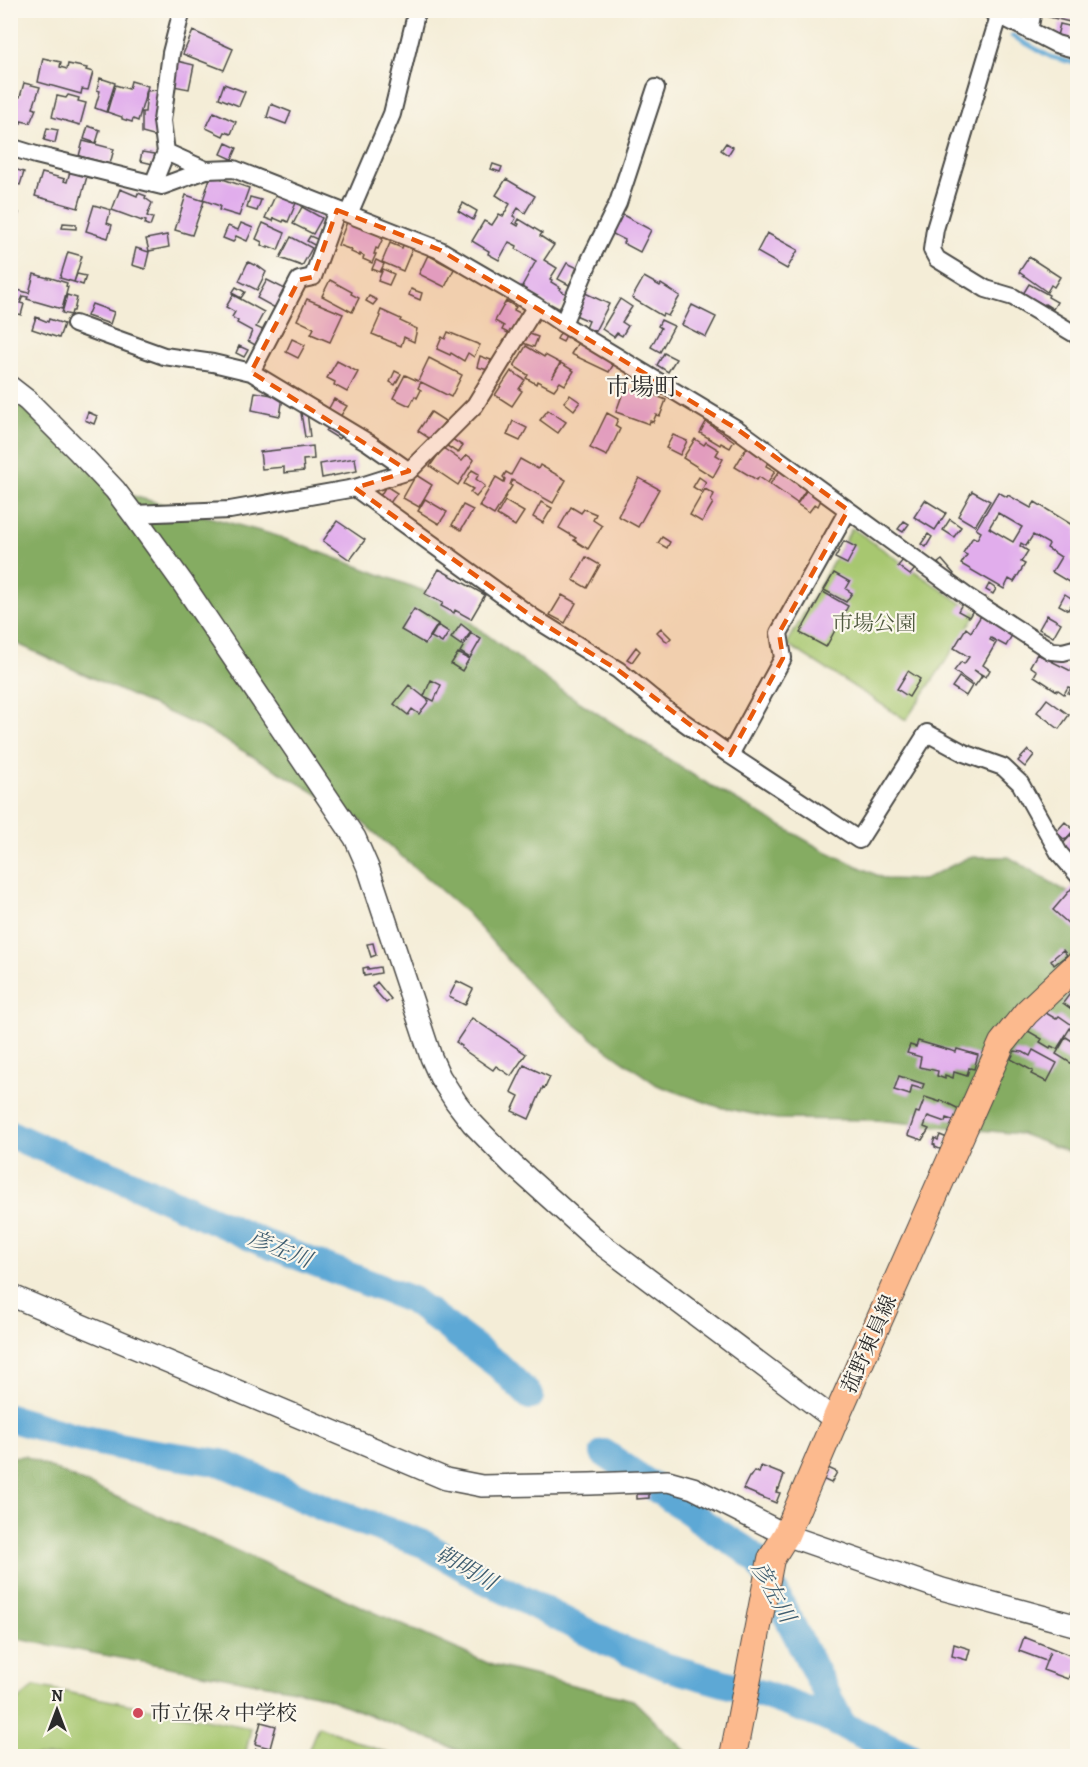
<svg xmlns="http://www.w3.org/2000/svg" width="1088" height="1767" font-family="Alegreya,'Noto Serif JP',serif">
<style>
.green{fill:#a7c770;stroke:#69794e;stroke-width:1.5}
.forest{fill:#85ac62;stroke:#586c46;stroke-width:1.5}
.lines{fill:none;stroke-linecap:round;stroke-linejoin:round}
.stream{stroke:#5da8d5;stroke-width:4.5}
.river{stroke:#5da8d5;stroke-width:28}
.building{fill:#e1adec;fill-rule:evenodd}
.minor-casing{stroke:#494845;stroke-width:20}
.tertiary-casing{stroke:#494845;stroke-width:24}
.primary-casing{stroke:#494845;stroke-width:28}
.minor{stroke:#fff;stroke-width:16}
.tertiary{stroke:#fff;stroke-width:21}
.primary{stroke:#fcba8e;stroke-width:26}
.marked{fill:#e8590c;fill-opacity:0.2;stroke:#e8590c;stroke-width:4.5;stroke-dasharray:12 8;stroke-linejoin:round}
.poi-dot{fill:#d1495b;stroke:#fbf7ec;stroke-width:2}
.labels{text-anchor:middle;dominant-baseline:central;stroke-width:4.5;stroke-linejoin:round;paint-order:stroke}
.park-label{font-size:21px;fill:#505a40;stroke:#fbf7ec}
.street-label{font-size:21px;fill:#2b2b2b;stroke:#fbf7ec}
.poi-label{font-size:21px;fill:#2b2b2b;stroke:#fbf7ec;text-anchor:start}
.water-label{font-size:22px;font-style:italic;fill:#3f5d6f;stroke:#fbf7ec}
.quarter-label{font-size:24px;fill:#2b2b2b;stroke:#fbf7ec}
</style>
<rect width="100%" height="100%" fill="#fbf7ec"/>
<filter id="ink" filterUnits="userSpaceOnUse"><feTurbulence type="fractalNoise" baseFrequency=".0167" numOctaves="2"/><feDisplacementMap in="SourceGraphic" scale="12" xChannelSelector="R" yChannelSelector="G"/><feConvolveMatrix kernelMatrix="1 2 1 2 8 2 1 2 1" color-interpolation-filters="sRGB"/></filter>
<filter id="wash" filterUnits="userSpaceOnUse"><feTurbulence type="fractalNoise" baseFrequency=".008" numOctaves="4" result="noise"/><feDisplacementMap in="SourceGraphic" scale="24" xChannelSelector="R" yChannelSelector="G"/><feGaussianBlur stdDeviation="1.35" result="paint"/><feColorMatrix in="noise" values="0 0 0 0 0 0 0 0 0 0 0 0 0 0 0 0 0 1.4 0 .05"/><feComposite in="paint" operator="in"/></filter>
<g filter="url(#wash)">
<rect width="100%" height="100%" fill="#f4edd7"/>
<path class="green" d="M852 528 977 614 906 720 787 644Z
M35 1686 251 1728 245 1756H11V1732L18 1700Z
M318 1726 394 1756H306Z"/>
<path class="forest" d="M11 398 71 450 133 496 274 535 432 594 561 690 696 777 821 849 885 879 923 880 969 857H1009L1077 898V1155L1021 1134 876 1120 777 1119 719 1107 657 1085 599 1044 536 992 467 913 355 816 207 730 11 641Z
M25 1456 492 1665 633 1700 691 1756H474L316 1694 11 1638V1457Z"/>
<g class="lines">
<path class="stream" d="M964 10 974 16
M1012 36 1051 57 1078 64"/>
<path class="river" d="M10 1134 32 1144 115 1176 264 1243 412 1300 498 1365 530 1396
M10 1418 70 1436 143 1451 222 1463 324 1508 424 1544 483 1579 616 1647 667 1667 762 1694 820 1715 909 1756
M604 1453 693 1514C713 1534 741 1542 760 1563L843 1726"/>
</g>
<g id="blocks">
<path class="building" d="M1046 10H1073L1070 22 1045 16Z
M1060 24 1073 27 1070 39 1057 36Z
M193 31 233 49 224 70 183 54Z
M43 58 61 62 60 67 67 69 68 64 87 68 86 70 93 72 88 90 82 89 81 94 38 82Z
M173 60 194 65 189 89 168 85Z
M100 78 115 83 106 112 95 108 100 91 97 90Z
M131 81 148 86 138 121 133 119 132 122 122 119V117L107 112 115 85 129 89Z
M24 83 40 87 33 108 36 109 30 123 21 121V123L10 120V95L20 97Z
M224 84 245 92 239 106 219 98Z
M157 90V137L142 133V112H145L147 91Z
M68 95 79 98 78 101 86 103 80 125 52 117 57 96 66 98Z
M271 104 291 112 286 124 267 117Z
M214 112 236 122 231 134 225 132 223 136 206 128Z
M88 126 100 130 96 143 84 139Z
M47 128 58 130 55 143 44 140Z
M83 141 114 149 110 164 79 156Z
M226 143 237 148 232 159 221 154Z
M726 143 733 147 728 155 721 150Z
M142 152 155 154 153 164 140 161Z
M493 164 502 167 500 172 491 169Z
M10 168 24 172 20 185 10 183Z
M71 168 88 173 78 208 35 196 42 173 65 179 64 181 67 182Z
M211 175 249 188 239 216 219 210 220 206 203 200Z
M506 179 535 196 525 213 518 208 513 216 516 218 513 223 518 226 519 224 517 223 519 219 542 233 540 236 554 245 544 260 557 268 550 279 552 280 551 282 561 288 560 290 569 296 560 309 551 304 550 306 522 289 523 286H522L536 261 516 249 517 246 509 242 499 260 488 254 489 251 472 241 484 221 492 225 499 214 503 216 510 204 496 195Z
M120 189 137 196 138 193 146 196 145 198 152 203 147 216 153 218 150 226 145 224 146 221 142 220V221L112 210Z
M276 194 296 203 288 222 284 220 283 222 274 218 273 221 265 218Z
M186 195 204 201 192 235 175 230Z
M250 197 261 200 257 211 247 208Z
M463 203 477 211 473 220 458 211Z
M94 205 111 210 107 223 112 225 108 238 86 231Z
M302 207 322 218 313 234 293 224Z
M10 209 19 213 15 223 10 221Z
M621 214 651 230 640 252 623 243 625 240 611 233Z
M347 222 382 236 381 238H383L378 249 376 248 374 254H376L372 263 363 259 364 256 360 254V256L351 252 352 250 338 245Z
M63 223 76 224V229L62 228Z
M241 223 253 228 247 241 236 236 233 242 223 238 228 226 238 230Z
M263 223 285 233 278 250 268 246V248L261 245 262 242 256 239Z
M767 233 798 250 787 269 757 252Z
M167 235 169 247 149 251 146 239Z
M310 236 319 240 316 246 307 241Z
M291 237 312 248 302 266 280 258Z
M390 243 402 248 404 243 413 247 403 271 382 262Z
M136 248 149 252 145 269 132 265Z
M68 252 82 256 74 282 60 278Z
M428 255 454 269 445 287 419 274Z
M1029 257 1060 277 1054 287 1051 285 1047 292 1019 272Z
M376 260 384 264 380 272 372 269Z
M248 262 254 265 255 264 266 272 257 290 239 281Z
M567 263 578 268 569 285 558 279Z
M383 269 394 274 389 285 378 281Z
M34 274 48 278V277L67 283 66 286 68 287 62 309 27 299 28 297 23 296 20 303 24 304 21 315 16 313 10 328V288L29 293Z
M77 274 86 276 83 285 74 282Z
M644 277 660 286 661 284 680 296 668 316 663 314 662 316 632 298Z
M267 280 287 290 277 309 257 298Z
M330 280 352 292 351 294 359 298 352 312 322 296Z
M1029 284 1049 295 1048 297 1057 302 1053 309 1045 304 1044 305 1023 294Z
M236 287 245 292 241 298 232 293Z
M411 289 422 293 420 300 409 295Z
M583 292 609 304 595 331 586 328 589 321 573 314Z
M67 295 77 298 74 311H72L71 315 62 313Z
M233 295 264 312 256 327 265 331 257 346 248 341 252 331 237 323 238 321 232 317 235 312 226 307Z
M369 296 377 300 373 305 366 301Z
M307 299 343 314 330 342 311 334 314 328 297 320Z
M620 299 632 307 622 322 628 326 622 336 617 333 614 337 602 329Z
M506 301 516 307 514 310 524 315 512 335 502 330 504 326 495 321Z
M92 304 114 312 110 324 87 316Z
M692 305 716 317 706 337 682 325Z
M381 310 401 319 400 321 417 329 414 342 404 337 401 346 372 334 380 316 379 315Z
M36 317 48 322 49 319 64 324 59 338 32 329Z
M661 320 674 326 660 352 651 347 661 328 658 326Z
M562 330 567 332 563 342 557 339Z
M448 332 480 345 474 357 468 353 464 361 451 353 450 355 437 349 442 337 445 339Z
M527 333 538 337 534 347 523 343Z
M292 339 305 345 298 358 286 352Z
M579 341 615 362 609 372 571 354Z
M239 346 248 350 244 357 236 353Z
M526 346 544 357 545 355 560 363 552 378 561 363 574 371 565 385 560 382 554 390 537 381 536 384 526 378 528 375 514 366Z
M664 353 676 359 668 372 657 365Z
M480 356 491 360 488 370 477 367Z
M429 358 462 375 451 397 421 382 418 388 421 390 417 398 415 396 410 406 393 398 405 375 418 381Z
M337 361 358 372 347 392 334 385 335 382 327 378Z
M395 371 401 374 395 385 390 382Z
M511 371 525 380 519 389 522 391 512 406 495 395Z
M625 387 642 393 643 390 666 400 660 416 656 415 653 422 650 421 649 424 616 412Z
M255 392 283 397 280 416 252 410Z
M570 395 580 402 574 410 564 402Z
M334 399 347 406 340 417 328 410Z
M548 410 566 422 558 433 540 420Z
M88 412 97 416 94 424 85 420Z
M307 412 310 437H305L301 413Z
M431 412 445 421 432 440 418 431Z
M607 413 618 419 615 426 620 429 607 456 590 448Z
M513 421 527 428 520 441 507 435Z
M706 422 734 441 730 448 721 443 720 445 700 433Z
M330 426 342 434 339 439 326 431Z
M673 435 687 441 680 455 666 448Z
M452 439 463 446 458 453 447 446Z
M695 439 704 445 706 442 719 450 716 455 723 459 713 477 683 458Z
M313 446 314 459 303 460 304 471 284 473V467L262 469 260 452Z
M747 447 769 460 766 466 775 471 768 483 759 477 757 480 735 467Z
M443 448 462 461 467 455 474 460 458 485 430 466Z
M355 458 357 471 322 478 320 464Z
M520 459 538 469 540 465 566 480 553 503 512 480 510 485 512 486 494 515 479 506 496 477 504 482 505 479 503 477 506 472 511 475Z
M781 469 807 488 797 503 770 484Z
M472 470 479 474 476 479 485 486 476 497 470 492 473 489 464 484Z
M416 475 432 485 419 507 403 498Z
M699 477 706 482 701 492 693 487Z
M639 478 659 489 638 527 618 516Z
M386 486 397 493 390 503 380 496Z
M808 488 821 500 818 506 815 504 809 512 797 504Z
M705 489 714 494 711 501 713 503 702 522 690 515Z
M972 491 990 501 975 526 958 516Z
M998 492 1007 497 1008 495 1031 508 1035 502 1077 528V554L1076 555 1073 554 1070 560 1077 565V587L1052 572 1061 557 1047 548 1049 544 1033 535 1026 546 1021 543 1020 546 1028 551 1021 562 1025 564 1014 582 1009 579 1004 589 961 564 967 555 963 553 973 537 977 539 981 532 976 529ZM998 513 1022 527 1013 542 989 528Z
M425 499 447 512 439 524 418 511Z
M925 500 946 513 935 530 914 517Z
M505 501 524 512 515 526 497 515Z
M541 502 552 508 543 523 533 517Z
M463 505 473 510 461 530 452 525Z
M571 507 581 513 584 509 596 514 593 520 602 526 588 549 574 540 576 538 559 528Z
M950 519 961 527 954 537 943 530Z
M337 521 365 540 350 560 323 541Z
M904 521 909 524 903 532 898 529Z
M928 534 932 537 926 547 921 544Z
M662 537 670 542 667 548 658 543Z
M844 541 856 547 847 564 835 558Z
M586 557 600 565 587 588 573 580Z
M903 560 915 569 910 575 898 566Z
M942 560 954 574 950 577 938 563Z
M439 569 485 595 471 619 455 610 454 613 441 606 443 603 425 594Z
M834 573 850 582 846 589 852 593 846 602 824 590Z
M989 584 996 589 993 594 986 590Z
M823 592 848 606 826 647 800 633Z
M1065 594 1074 600 1068 610 1059 605Z
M562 595 576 603 565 623 550 615Z
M962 604 973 610 969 617 958 611Z
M414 609 438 624 425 644 401 630Z
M982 614 1013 633 1006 646 991 638 990 640 996 643 983 665 990 670 986 677 974 670 982 676 975 686 954 671 961 662 964 664 969 657 954 648 966 628 971 632Z
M1047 615 1061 623 1053 637 1039 629Z
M461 624 471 632 461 645 451 638Z
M438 625 449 632 442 643 431 637Z
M661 628 671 638 667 642 657 632Z
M471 633 481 639 470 658 460 652Z
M636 647 640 651 632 662 627 659Z
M458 653 469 659 462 671 451 664Z
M1037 654 1071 671 1075 664 1077 665V691L1074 696 1068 693 1071 688 1068 687 1064 694 1058 690 1057 691 1034 676 1037 671 1030 666Z
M908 671 920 679 909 697 897 689Z
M959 677 972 686 966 696 952 687Z
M431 680 441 685 434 701 424 696Z
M409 685 429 701 419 714 412 709 408 715 394 704Z
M1047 699 1069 715 1059 729 1037 712Z
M1028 750 1034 755 1025 767 1018 761Z
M1065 822 1074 830 1065 840 1056 832Z
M1073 833 1077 837V862L1061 846Z
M1077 882V931L1053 910Z
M373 943 376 955 371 957 367 944Z
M1063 950 1067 955 1054 965 1051 960Z
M368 967V969L380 967 381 973 364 976 363 968Z
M457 981 473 989 465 1005 449 997Z
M377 982 391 999 386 1003 372 987Z
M1072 991 1077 994V1013L1063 1003Z
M1041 1010 1056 1019 1059 1016 1072 1025 1057 1049 1051 1046 1050 1048 1040 1042 1042 1039 1028 1031Z
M472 1018 526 1054 511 1076 496 1066 493 1070 461 1048 462 1046 456 1042Z
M1066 1037 1077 1044V1067L1056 1054Z
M918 1041 956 1052 957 1049 978 1055 974 1069 969 1068 967 1076 954 1072 953 1078 945 1075V1079L937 1076 938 1071 919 1067 921 1057 907 1053 910 1045 916 1047Z
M1033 1050 1057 1063 1047 1082 1031 1074 1033 1071 1011 1059 1015 1051 1023 1052 1030 1056Z
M524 1065 550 1077 545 1088 543 1087 529 1119 512 1111 519 1096 511 1092Z
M899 1076 924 1084 922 1089 912 1086 910 1095 894 1090Z
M925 1097 940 1102 941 1100 959 1109 955 1121 946 1118 945 1122 928 1116 924 1127 929 1129 922 1140 908 1135 916 1112 919 1113Z
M940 1135 947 1138 942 1150 935 1147V1145L933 1144 935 1138 938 1140Z
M761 1466 784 1475 779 1489 778 1488 776 1492 780 1493 776 1503 743 1489 749 1477H750L754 1471 759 1473Z
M828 1468 837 1472 831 1483 822 1479Z
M637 1494H649V1498L637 1499Z
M1024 1637 1077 1658V1674L1071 1672 1068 1679 1043 1670 1050 1652 1046 1661 1019 1651Z
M954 1644 970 1649 967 1660 952 1656Z
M261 1722 276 1726 270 1748 255 1744Z
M256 1749 268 1752 266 1756H254Z"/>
</g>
</g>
<g filter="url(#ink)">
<use href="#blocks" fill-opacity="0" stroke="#494845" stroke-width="1.5"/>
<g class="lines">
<defs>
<path id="minor" d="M991 11 1056 44 1078 50
M999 16 935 229 932 250 937 259 986 289 1013 297 1078 336
M1029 31 1033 10
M10 147 36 155 162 186 206 170 234 169 440 250 536 306 563 324 737 429 969 598 1051 651 1063 652 1078 648
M166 152 206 170
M153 184 166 152 162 121 171 53 182 10
M349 214 392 114 417 10
M536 306 475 405 409 471 355 488 534 618 618 670 668 711 730 755
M75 324 164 356 213 363 251 372 369 443 409 471
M563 324 589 262 618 203 656 88
M251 372 299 280 313 277 337 210
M848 510 779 633 783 658 730 755 859 840 927 733 964 753 1003 767 1020 783 1059 853 1078 875
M133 514 230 510 355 488"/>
<path id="tertiary" d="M10 387 28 401 77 450 115 490 133 514 182 582 355 838 369 870 431 1057 440 1077 456 1102 472 1123 512 1164 600 1243 835 1420
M10 1295 446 1479 482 1486 590 1484 668 1481 693 1488 786 1535 942 1589 1078 1626"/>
<path id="primary" d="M733 1756 771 1559 786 1535 835 1420 1002 1043 1026 1013 1078 964"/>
</defs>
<use href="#minor" class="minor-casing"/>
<use href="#tertiary" class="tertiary-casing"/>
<use href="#primary" class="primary-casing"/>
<use href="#minor" class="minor"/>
<use href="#tertiary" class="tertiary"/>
<use href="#primary" class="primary"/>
</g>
</g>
<path class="marked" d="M337 210 440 250 737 429 848 510 779 633 783 658 730 755 618 670 534 618 355 488 409 471 251 372 299 280 313 277Z"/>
<circle class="poi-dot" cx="138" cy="1713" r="6"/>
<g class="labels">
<g class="park-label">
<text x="874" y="623">市場公園</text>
</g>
<g class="street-label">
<text transform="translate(869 1344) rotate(-66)">菰野東員線</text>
</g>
<g class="poi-label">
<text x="150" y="1713">市立保々中学校</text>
</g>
<g class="water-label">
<text transform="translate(280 1249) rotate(22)">彦左川</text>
<text transform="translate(466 1568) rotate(30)">朝明川</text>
<text transform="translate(773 1592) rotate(61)">彦左川</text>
</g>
<g class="quarter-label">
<text x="642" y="387">市場町</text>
</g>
</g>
<rect width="1088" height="1767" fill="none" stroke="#fbf7ec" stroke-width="36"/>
<g transform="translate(57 1710)" stroke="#fbf7ec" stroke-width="4.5" paint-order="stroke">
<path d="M0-4.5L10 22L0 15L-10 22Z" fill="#2b2b2b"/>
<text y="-9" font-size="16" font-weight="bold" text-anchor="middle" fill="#2b2b2b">N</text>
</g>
</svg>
